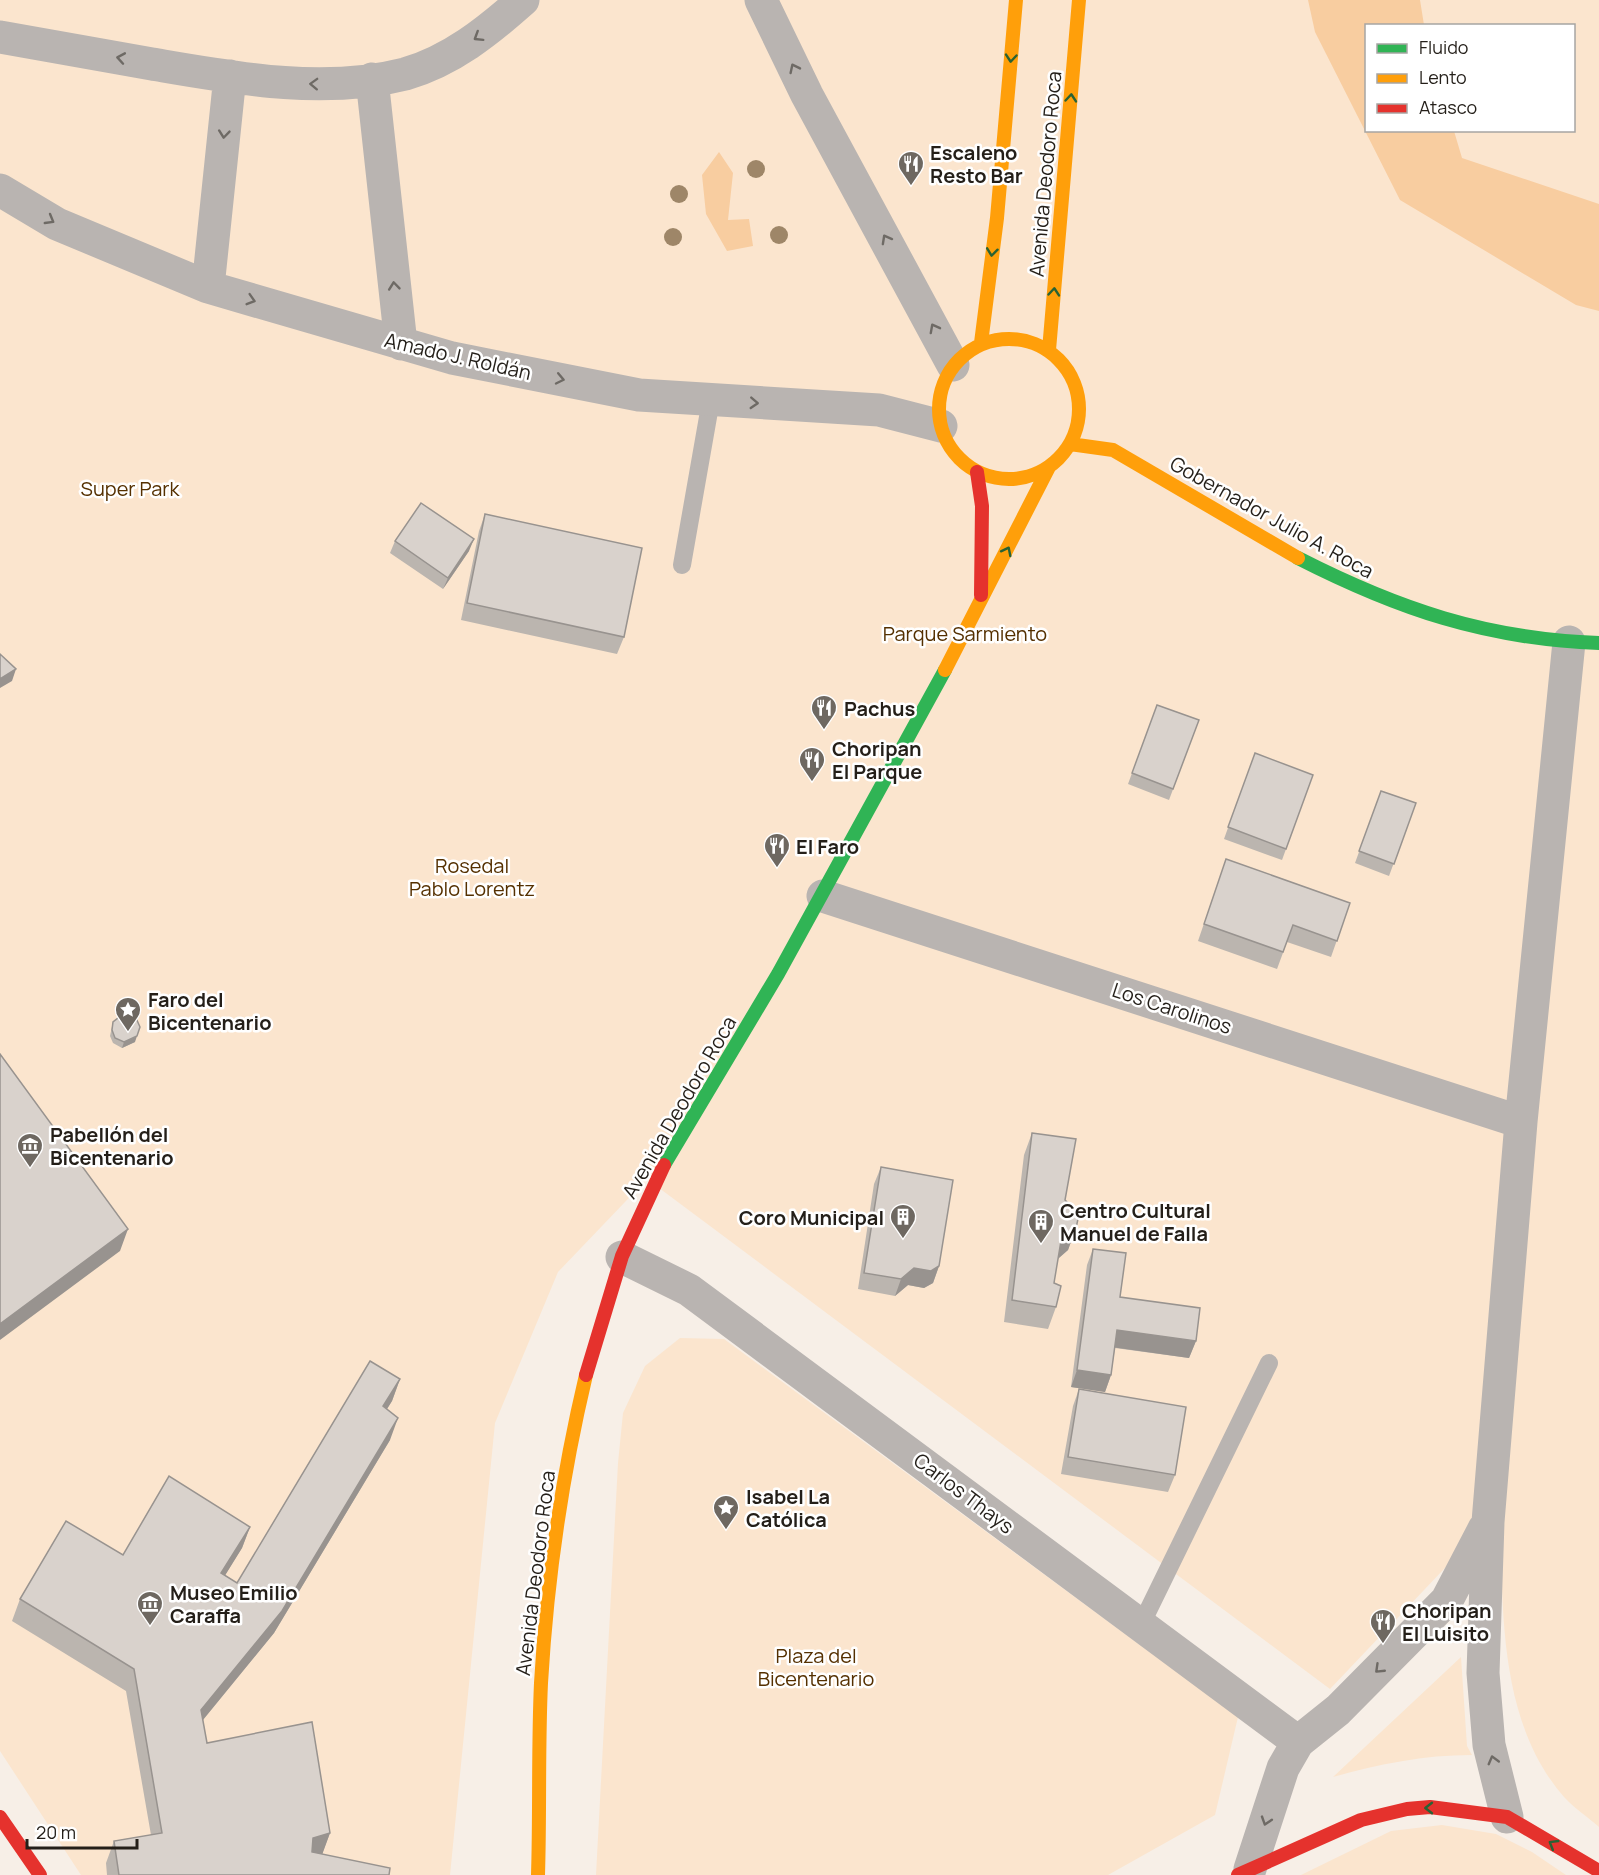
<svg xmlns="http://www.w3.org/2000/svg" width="1599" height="1875" font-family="Manrope,sans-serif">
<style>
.green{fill:#fbe5ce;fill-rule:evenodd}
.water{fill:#f8cda0}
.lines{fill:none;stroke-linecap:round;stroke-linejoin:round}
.lane{stroke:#b9b4b1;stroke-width:18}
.street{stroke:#b9b4b1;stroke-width:33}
.fast{stroke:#30b455;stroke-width:14}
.slow{stroke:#ff9f0a;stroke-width:14}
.jam{stroke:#e5322d;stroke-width:14}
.tree{fill:#9e8668}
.wall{fill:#bbb5af}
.shaded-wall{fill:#98938f}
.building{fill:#d9d2cc;stroke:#98938f;stroke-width:1.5}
.oneway{stroke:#6e6a65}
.oneway2{stroke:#296234}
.labels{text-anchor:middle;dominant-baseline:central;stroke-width:5;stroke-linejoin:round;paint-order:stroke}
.poi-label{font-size:20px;font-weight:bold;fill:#241f19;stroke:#fff;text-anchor:start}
.street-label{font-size:20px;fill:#241f19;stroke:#fff}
.park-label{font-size:20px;fill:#553000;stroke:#fff}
</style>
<rect width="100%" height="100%" fill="#f7efe7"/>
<path class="green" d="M0 0H1599V1827C1588 1817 1574 1808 1564 1797 1497 1720 1503 1606 1500 1510L1330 1689 647 1179 558 1272 495 1423 450 1875H81L0 1751ZM1366 26H1574V130H1366Z
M680 1338 724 1339 1238 1717 1215 1815 1108 1875H596L618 1463 623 1413 645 1366Z
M1461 1657 1467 1746 1472 1755C1423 1755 1380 1764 1333 1777Z
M1442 1825 1496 1834 1532 1852 1566 1875H1301L1391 1831Z"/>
<path class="water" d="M1308 0H1420L1424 25 1366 26V130L1454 131 1462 158 1599 204V311L1576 305 1400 200 1315 32Z
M719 152 733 173 728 220 749 219 753 246 727 251 706 214 702 175Z"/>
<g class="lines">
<path class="lane" d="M682 565 711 400
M1141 1625 1269 1363"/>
<path class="street" d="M761 0 807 95 953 365
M0 37C51 46 102 55 152 64 234 78 323 95 405 74 451 61 488 31 523 0
M372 79 401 344
M0 190 57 224 208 287 452 358 639 395 879 410 941 426
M208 287 230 76
M823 896 1521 1122
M622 1257 689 1290 1298 1742
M1507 1817 1489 1745 1483 1673 1488 1522 1521 1122 1569 642
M1250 1869 1283 1768 1298 1742 1338 1710 1447 1600 1484 1529"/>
<path class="fast" d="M1298 558C1398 609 1486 639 1599 643
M664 1165 778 974 945 670"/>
<path class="slow" d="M939 409a70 70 0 1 1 140 0a70 70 0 1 1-140 0Z
M981 343 997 218 1016 0
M1049 350 1079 0
M1070 444 1113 450 1298 558
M945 670 1049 467
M538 1875C540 1811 538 1747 541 1683 547 1579 562 1476 586 1375"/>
<path class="jam" d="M977 472 982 506 981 595
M586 1375 622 1256 664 1165
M0 1817 40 1875
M1238 1875 1361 1820 1407 1809 1430 1807 1507 1817 1599 1871"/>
</g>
<g class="tree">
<circle cx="756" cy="169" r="9"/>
<circle cx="679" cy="194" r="9"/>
<circle cx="779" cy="235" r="9"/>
<circle cx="673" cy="237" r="9"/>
</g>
<path class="wall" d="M485 514 624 637 617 654 461 620 479 531Z
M395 541 469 551 443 589 390 553Z
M1157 705 1199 720 1169 800 1128 784Z
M1255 753 1313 775 1282 860 1224 839Z
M1381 791 1416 803 1389 876 1355 863Z
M1226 859 1350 903 1331 957 1287 942 1277 969 1198 941Z
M113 1022 135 1042 122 1048 113 1043 110 1036Z
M1032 1133 1065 1200 1076 1228 1068 1250 1058 1259 1054 1283 1056 1307 1048 1329 1004 1322 1024 1155Z
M881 1167 939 1266 933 1283 924 1288 908 1285 895 1296 858 1289 874 1184Z
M1093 1249 1120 1297 1196 1341 1189 1358 1115 1348 1111 1375 1105 1392 1071 1387 1087 1265Z
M400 1379 392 1401 387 1409 390 1440 274 1633 203 1720 207 1743 330 1833 322 1854 389 1875H107L106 1863 114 1841 151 1835 126 1691 12 1621 20 1599 123 1555 250 1527 242 1548 225 1575 237 1583Z
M1079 1389 1175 1475 1168 1492 1061 1474 1073 1406Z"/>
<path class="shaded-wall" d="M474 539 469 551 443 589 448 578Z
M16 669 12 681 0 688V679Z
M137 1036 135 1042 122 1048 124 1042Z
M1076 1228 1068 1250 1053 1263 1061 1241Z
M128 1229 120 1251 0 1340V1324Z
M939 1266 933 1283 924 1288 908 1285 895 1296 901 1279 914 1268Z
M1117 1330 1196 1341 1189 1358 1111 1347Z
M1077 1370 1111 1375 1105 1392 1071 1387Z
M400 1379 392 1401 375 1428 383 1406Z
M398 1418 390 1440 274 1633 193 1732 201 1710Z
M250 1527 242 1548 213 1595 221 1573Z
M330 1833 322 1855 305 1860 313 1838Z"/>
<path class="building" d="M421 503 474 539 448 578 395 541Z
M485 514 642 548 624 637 467 603Z
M0 654 16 669 0 679Z
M1157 705 1199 720 1173 789 1132 773Z
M1255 753 1313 775 1286 849 1228 827Z
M1381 791 1416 803 1394 864 1359 851Z
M1226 859 1350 903 1337 941 1293 925 1283 952 1204 924Z
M123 1014 136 1018 140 1027 137 1036 124 1042 115 1038 112 1030 113 1022Z
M0 1054 128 1229 0 1324Z
M1032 1133 1076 1139 1065 1200 1075 1210 1078 1219 1076 1228 1061 1241 1054 1283 1061 1286 1056 1307 1012 1300Z
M881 1167 953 1180 939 1266 931 1271 914 1268 901 1279 864 1273Z
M1093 1249 1126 1253 1120 1297 1200 1308 1196 1341 1117 1330 1111 1375 1077 1370Z
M370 1361 400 1379 383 1406 398 1418 282 1611 201 1710 207 1743 312 1722 330 1833 313 1838 312 1852 390 1868 389 1875H119L114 1841 162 1833 134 1669 20 1599 66 1521 123 1555 169 1476 250 1527 221 1573 237 1583Z
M1079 1389 1186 1407 1175 1475 1068 1457Z"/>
<defs><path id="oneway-chevron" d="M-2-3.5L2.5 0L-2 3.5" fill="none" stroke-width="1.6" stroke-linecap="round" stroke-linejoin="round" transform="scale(1.5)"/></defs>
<g class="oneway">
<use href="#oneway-chevron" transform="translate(478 37) rotate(148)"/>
<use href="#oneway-chevron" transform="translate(121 58) rotate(-170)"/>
<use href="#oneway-chevron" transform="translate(794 68) rotate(-116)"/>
<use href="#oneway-chevron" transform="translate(314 84) rotate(-178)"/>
<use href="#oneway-chevron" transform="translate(224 134) rotate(96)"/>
<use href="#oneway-chevron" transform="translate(50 220) rotate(30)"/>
<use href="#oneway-chevron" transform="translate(886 239) rotate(-119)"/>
<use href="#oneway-chevron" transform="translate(394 286) rotate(-96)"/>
<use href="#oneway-chevron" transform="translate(251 300) rotate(17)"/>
<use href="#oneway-chevron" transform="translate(934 328) rotate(-118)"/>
<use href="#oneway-chevron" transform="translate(560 379) rotate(12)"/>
<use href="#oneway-chevron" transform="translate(754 403) rotate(3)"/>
<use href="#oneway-chevron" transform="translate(1379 1669) rotate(136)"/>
<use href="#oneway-chevron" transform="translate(1493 1760) rotate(-105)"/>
<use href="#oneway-chevron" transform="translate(1266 1821) rotate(108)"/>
</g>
<g class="oneway2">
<use href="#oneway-chevron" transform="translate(1011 58) rotate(95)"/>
<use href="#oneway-chevron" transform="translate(1071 98) rotate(-85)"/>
<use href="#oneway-chevron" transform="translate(992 252) rotate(97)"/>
<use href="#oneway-chevron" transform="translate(1054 292) rotate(-85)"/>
<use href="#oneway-chevron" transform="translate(1007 551) rotate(-63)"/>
<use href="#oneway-chevron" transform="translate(1429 1808) rotate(180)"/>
<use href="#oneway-chevron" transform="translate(1553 1844) rotate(-149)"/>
</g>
<defs>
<symbol id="restaurant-pin" viewBox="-11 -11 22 30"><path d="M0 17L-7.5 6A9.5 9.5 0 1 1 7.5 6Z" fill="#6e6861" stroke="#fff"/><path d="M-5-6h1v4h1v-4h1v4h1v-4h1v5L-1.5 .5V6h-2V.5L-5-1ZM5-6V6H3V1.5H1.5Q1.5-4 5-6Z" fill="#fff"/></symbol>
<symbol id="sight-pin" viewBox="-11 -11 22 30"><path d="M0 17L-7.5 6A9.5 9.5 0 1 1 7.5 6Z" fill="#6e6861" stroke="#fff"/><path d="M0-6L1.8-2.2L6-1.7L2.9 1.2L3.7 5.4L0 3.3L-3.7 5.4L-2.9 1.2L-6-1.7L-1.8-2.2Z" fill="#fff"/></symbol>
<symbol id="museum-pin" viewBox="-11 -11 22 30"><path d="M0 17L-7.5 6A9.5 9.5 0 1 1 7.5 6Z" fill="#6e6861" stroke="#fff"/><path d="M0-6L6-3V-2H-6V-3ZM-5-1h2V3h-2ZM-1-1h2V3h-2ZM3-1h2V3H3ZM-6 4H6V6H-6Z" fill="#fff"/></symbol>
<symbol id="building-pin" viewBox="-11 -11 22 30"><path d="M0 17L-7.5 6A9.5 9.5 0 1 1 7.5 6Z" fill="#6e6861" stroke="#fff"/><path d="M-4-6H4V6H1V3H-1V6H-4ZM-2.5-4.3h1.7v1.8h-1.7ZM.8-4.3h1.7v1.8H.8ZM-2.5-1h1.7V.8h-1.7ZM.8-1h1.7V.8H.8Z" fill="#fff"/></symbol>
</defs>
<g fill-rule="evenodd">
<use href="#restaurant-pin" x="896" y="149" width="30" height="40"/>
<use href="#restaurant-pin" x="809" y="693" width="30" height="40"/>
<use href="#restaurant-pin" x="797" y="745" width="30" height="40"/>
<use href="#restaurant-pin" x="762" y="831" width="30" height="40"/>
<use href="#sight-pin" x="113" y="995" width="30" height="40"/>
<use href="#museum-pin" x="15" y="1131" width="30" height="40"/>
<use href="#building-pin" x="888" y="1202" width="30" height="40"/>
<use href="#building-pin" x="1026" y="1207" width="30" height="40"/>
<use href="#sight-pin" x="711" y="1493" width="30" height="40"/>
<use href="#museum-pin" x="135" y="1589" width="30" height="40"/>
<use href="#restaurant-pin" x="1368" y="1607" width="30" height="40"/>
</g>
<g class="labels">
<g class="poi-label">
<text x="930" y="152">Escaleno<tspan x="930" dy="23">Resto Bar</tspan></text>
<text x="844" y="708">Pachus</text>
<text x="832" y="748">Choripan<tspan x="832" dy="23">El Parque</tspan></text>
<text x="796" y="846">El Faro</text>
<text x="148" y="999">Faro del<tspan x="148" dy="23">Bicentenario</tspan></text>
<text x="50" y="1134">Pabellón del<tspan x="50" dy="23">Bicentenario</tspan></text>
<text x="1060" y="1210">Centro Cultural<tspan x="1060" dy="23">Manuel de Falla</tspan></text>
<text x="884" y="1217" text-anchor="end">Coro Municipal</text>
<text x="746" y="1496">Isabel La<tspan x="746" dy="23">Católica</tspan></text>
<text x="170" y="1592">Museo Emilio<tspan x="170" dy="23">Caraffa</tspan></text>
<text x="1402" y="1610">Choripan<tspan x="1402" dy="23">El Luisito</tspan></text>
</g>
<g class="street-label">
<text transform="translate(1045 174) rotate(-85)">Avenida Deodoro Roca</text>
<text transform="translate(458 356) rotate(13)">Amado J. Roldán</text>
<text transform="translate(1272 517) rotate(29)">Gobernador Julio A. Roca</text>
<text transform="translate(1172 1008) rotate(18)">Los Carolinos</text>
<text transform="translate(679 1107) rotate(-60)">Avenida Deodoro Roca</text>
<text transform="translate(964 1493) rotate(37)">Carlos Thays</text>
<text transform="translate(535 1573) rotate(-83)">Avenida Deodoro Roca</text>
</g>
<g class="park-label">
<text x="130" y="488">Super Park</text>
<text x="965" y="633">Parque Sarmiento</text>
<text x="472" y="865">Rosedal<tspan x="472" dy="23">Pablo Lorentz</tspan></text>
<text x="816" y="1655">Plaza del<tspan x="816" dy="23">Bicentenario</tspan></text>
</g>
</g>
<rect x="1365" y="24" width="210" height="108" fill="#ffffff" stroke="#a7a5a3" stroke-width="1.5"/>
<rect x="1377" y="44" width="30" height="9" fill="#30b455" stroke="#a7a5a3" stroke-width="1.5"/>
<text x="1419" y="54" font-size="18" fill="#241f19">Fluido</text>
<rect x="1377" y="74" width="30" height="9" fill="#ff9f0a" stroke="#a7a5a3" stroke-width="1.5"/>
<text x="1419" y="84" font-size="18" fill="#241f19">Lento</text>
<rect x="1377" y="104" width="30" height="9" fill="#e5322d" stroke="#a7a5a3" stroke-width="1.5"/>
<text x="1419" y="114" font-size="18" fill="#241f19">Atasco</text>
<path d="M27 1839v9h110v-9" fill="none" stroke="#241f19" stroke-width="3"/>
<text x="36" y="1839" font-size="18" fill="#241f19" stroke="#ffffff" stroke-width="4.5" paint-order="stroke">20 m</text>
</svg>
